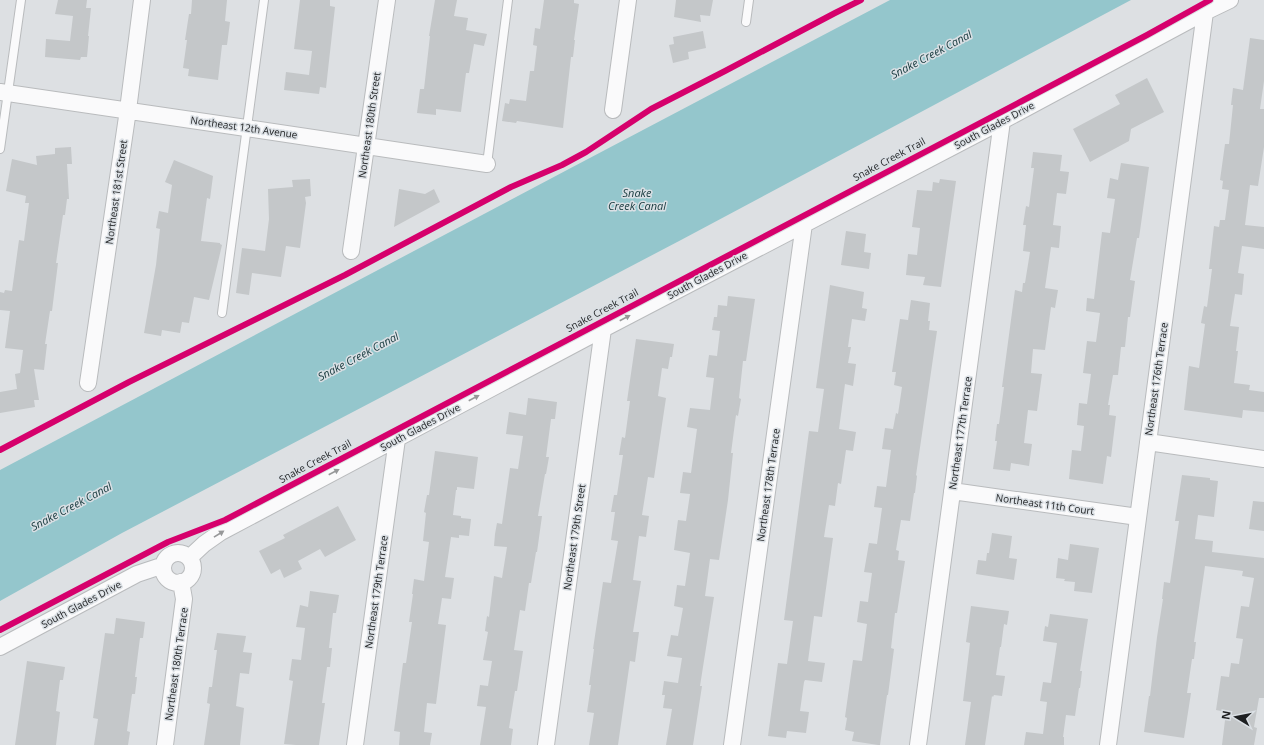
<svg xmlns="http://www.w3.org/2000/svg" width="1264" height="745" font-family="'Open Sans',sans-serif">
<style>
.water{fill:#94c6cc}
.building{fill:#c4c7c9}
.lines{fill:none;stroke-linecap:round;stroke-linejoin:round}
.lane-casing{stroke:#b9bbbd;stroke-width:10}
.street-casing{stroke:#b9bbbd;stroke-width:18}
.lane{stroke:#fafafb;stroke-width:8}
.street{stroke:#fafafb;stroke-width:16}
.cycleway-casing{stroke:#dbe0e5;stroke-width:8}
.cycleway{stroke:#d6006c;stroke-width:6}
.oneway{fill:#979899}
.labels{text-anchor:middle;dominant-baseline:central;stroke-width:3;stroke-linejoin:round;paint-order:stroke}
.street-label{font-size:10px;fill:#1e2022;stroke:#dbe0e5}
.water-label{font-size:11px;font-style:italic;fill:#16393d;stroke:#dbe0e5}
</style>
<rect width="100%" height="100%" fill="#dde0e3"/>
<path class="water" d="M890 0H1131L681 240 122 533 0 601V470L567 170Z"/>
<path class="building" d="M58 0H87L86 8H91L88 36H89L87 57H81L80 60 45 57 46 39 70 41 73 16 55 14Z
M192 0H227L225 21 230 22 227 45H222L218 80 188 76 189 69 183 68 187 40H185L189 14H191Z
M300 0H330V6L335 7 326 88 320 87 319 94 284 90 286 72 309 75 312 51 294 49Z
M435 0H457L454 16 468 18 466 30 487 34 484 46 474 44 469 73H466L461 112 436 109V115L417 113 420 89H424L430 36H429Z
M544 0H574V3L579 4 574 40H575L573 57H571L563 128 517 121 516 123 502 121 505 103 509 104 510 99 526 101 530 71H534L537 46 533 45 535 28 540 29Z
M676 0H713L710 16 700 15 701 22 674 17Z
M703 31 706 48 688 52 689 59 673 63 669 45 674 44 673 37Z
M1250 38 1264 40V81L1260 109H1264V147L1258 186 1250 185 1245 225 1264 227V249L1242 246 1238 273 1244 274 1242 295 1235 294 1230 326 1239 327 1236 351H1238L1234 383 1250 385 1249 390 1264 392V412L1243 410 1242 418 1184 410 1189 366 1199 368 1205 324 1201 323 1204 306 1207 307 1212 269H1209L1214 226 1219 227 1220 220H1225L1229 190 1222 189 1223 181 1220 180 1225 144H1229L1233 105H1231L1233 88 1243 90Z
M1147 78 1164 112 1131 129 1129 141 1090 162 1073 129 1120 104 1115 95Z
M71 147 72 164H67L69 199H67L65 215H63L56 263H58L52 311H50L45 344H47L44 370 34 369 39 400H34L35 407 0 413V392L17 389 15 374 20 373 23 350 5 348 10 311 0 310V292L4 293 5 290 12 291 19 240 24 241 29 203H25L26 196 6 191 12 159 37 165 36 156 55 154V148Z
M1033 152 1062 155 1060 171 1069 172 1066 194 1057 193 1053 225 1061 226 1059 248 1051 247 1045 288 1058 290 1055 308 1051 307 1045 350 1033 349 1031 373 1042 374 1037 411 1028 410 1024 443 1032 444 1029 466 1011 463 1010 471 993 469 997 441H995L997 424H999L1004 387H1002L1015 290 1022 292 1023 283H1025L1030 252 1023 251 1026 225H1023L1026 206 1029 207 1034 168H1031Z
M174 160 213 176 210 199 207 198 201 241 220 243V244L222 245 209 300 194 297 189 323 182 322 180 333 162 330 161 336 144 333 156 265 160 229 156 228 159 211 168 213 172 185 165 182Z
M1121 163 1149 167 1139 238H1137L1130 280 1135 281 1130 317H1128L1125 347H1121L1118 375H1113L1108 405H1110L1109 415 1116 416 1111 457 1107 456 1103 484 1069 479 1072 450 1081 451 1084 426 1077 425 1079 403 1087 404 1091 374 1083 373 1087 341 1096 342 1100 313 1086 311 1087 298 1094 299 1102 232 1110 233 1115 199 1107 198 1110 178 1118 180Z
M310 179 311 196 305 197 306 203 300 248 286 246 281 277 252 273 249 295 236 293 242 248 265 251 269 219 268 189 293 187 292 180Z
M940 179 956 181 941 287 923 285 925 277 906 275 908 254 917 255 920 228 912 227 917 190 932 191 933 182 939 183Z
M399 189 425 194 434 189 440 202 394 227Z
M846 231 866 234 864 252 871 253 869 269 841 265Z
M830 285 864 292 862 308 867 309 865 321 852 319 848 347H851L848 363 856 364 853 386 845 384 839 429 856 432 853 451 846 450 841 484 838 483 835 506 829 505 824 537 833 538 822 617 814 616 808 661 825 663 822 682 805 680 804 682 800 711 809 712 806 733 787 731 786 738 768 736 778 663 787 664 793 621 784 620 809 431 818 432 824 389 816 388Z
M728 296 755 299 746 361H743L739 398 741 399 738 416 736 415 731 453H733L728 500 719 560 710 559 705 596 714 597 700 686H702L693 745H666L672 709 663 708 665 695H662L664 681 678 683 682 658 667 656 671 635 678 636 683 608 674 606 677 585 685 586 690 553 674 550 678 520 686 521 690 494 680 493 683 472 691 473 697 429 687 427 690 408 710 410 714 378 706 377 709 355 717 356 720 331 712 330 714 317H717L718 305 727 306Z
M911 300 930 303 928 321H930L929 330 937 331 916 475 917 476 915 493H914L910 521 901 520 896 550 899 551 898 560 905 561 897 613H895L891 648 894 649 888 695H887L880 745H878L852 741 854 732 845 730 847 718 845 717 853 660 862 661 867 624 857 622 860 601 868 602 872 573 864 572 869 543 877 544 882 508 874 507 877 486 886 487 891 450 882 449 885 428 893 429 896 413 898 414 902 387 894 385 896 372H892L900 319 908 320Z
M636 339 674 344 672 357H670L668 369 662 368 658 396 666 398 654 478 648 477 642 515 649 516 646 537 639 536 633 580 641 581 633 632H639L635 662 630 661 618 745H589L594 713 587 712 591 685H589L594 649H593L603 582 611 583 618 541 611 540 615 512H611L614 495H617L623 455H619L622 437 625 438 630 401H627Z
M528 398 557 402 555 419H551L546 457H549L546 474H545L538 516H542L537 552H536L531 583H529L525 611 520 610 514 650 523 651 517 691H515L509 728 513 729 511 745H480L486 707 477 706 480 685 488 686 492 661 483 660 488 632 485 631 487 616 489 617 494 576 502 578 507 547 494 546 495 534 497 523 502 524 510 468 518 469 523 436 506 434 509 412 526 415Z
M435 451 478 457 474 489 457 487V490H456L453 515 461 516V518L471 519 469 536 459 535V538L451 537 445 577 454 578 451 599 442 598 438 624 446 625 436 704 427 703 424 732 432 733 430 745H399L400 732 394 731 403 663H406L412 622H409L413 594H412L414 579 424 581 429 542 423 541 426 513 424 512 427 495H429Z
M1182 475 1210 478V480L1218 481 1214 517 1198 515 1195 539 1213 541 1212 552 1264 558V698H1259L1254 727 1257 728 1254 745H1222L1226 712 1216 710 1221 676 1229 677 1231 663 1239 664 1243 639 1236 638 1241 606 1249 607 1254 578 1242 576 1243 571 1205 566 1194 642H1196L1194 659H1192L1187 693H1191L1184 738 1144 732 1149 696H1150L1157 637 1163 599H1162L1164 582 1170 583 1179 521H1175Z
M1253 501 1264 502V531L1249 529Z
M338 506 356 540 325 557 320 549 298 561 302 569 284 578 280 569 271 574 259 551 285 538 283 535Z
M992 533 1012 536 1009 558 1017 559 1014 580 976 574 978 560 986 561 987 553H989Z
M1070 544 1099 548 1092 593 1074 591 1075 582 1064 581 1065 579 1056 578 1058 558 1068 560Z
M310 591 339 595 336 613H333L329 648H332L330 667H327L322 703H325L319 745H296L284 744 293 681 289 680 292 659 301 660 305 628 296 627 300 605 308 607Z
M971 606 1009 611 1007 625 1004 624 1001 647H1000L996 675 1005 676 1002 696 994 695 993 697 992 696 985 745H965L971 702 963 701 970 643 966 642Z
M1050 614 1088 619 1080 671H1082L1081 680 1080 688H1079L1075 716 1066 715 1063 737H1064V745H1024L1026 732 1043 734 1047 702 1040 701 1043 682 1051 683 1057 643 1043 641 1045 626 1048 627Z
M116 618 145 622 143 638H140L135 677H137L135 694H132L127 731 130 732 128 745H94L98 719 93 718 105 633 114 634Z
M217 633 246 636 243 652 252 653 249 674 240 673 236 706 244 708 240 745H204L210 704 207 703 209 687H212L217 650H214Z
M27 661 65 667 63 680H60L56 711 60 712 56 745H15Z"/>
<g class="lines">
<defs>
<path id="lane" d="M746 22 749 0
M0 149 21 0
M487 164 508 0
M222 313 264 0"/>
<path id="street" d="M0 92 246 128 487 164
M613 110 628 0
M351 251 387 0
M88 383 128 110 142 0
M1148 442 1264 459
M952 491 1138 517
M163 568a15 15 0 1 1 30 0a15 15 0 1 1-30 0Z
M189 558 204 544 221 532 603 329 1002 121 1205 12 1230 0
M0 647 137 574 158 567 163 568
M165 745 184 599 181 582
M355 745 397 439
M546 745 603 329
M732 745 804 224
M918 745 1002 121
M1108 745 1205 12"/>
</defs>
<use href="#lane" class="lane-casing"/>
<use href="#street" class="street-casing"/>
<use href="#lane" class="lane"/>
<use href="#street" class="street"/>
<defs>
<path id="cycleway" d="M0 450 129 382 345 275 511 187 562 165 586 152 651 109 725 71 835 13 861 0
M0 630 168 542 225 520 1022 101 1147 35 1210 0"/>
</defs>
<use href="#cycleway" class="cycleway-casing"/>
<use href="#cycleway" class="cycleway"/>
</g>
<defs><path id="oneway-solid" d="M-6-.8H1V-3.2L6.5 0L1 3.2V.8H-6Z"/></defs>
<g class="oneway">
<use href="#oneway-solid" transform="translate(625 318) rotate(-28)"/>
<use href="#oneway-solid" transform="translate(474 398) rotate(-28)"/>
<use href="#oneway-solid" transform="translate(334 472) rotate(-28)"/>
<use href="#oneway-solid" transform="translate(219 534) rotate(-32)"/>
</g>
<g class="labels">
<g class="street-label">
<text transform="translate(369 125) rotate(-82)">Northeast 180th Street</text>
<text transform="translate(994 125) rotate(-28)">South Glades Drive</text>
<text transform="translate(244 127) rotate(8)">Northeast 12th Avenue</text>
<text transform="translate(889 159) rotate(-28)">Snake Creek Trail</text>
<text transform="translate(116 192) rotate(-82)">Northeast 181st Street</text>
<text transform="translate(707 275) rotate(-28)">South Glades Drive</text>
<text transform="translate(602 310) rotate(-28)">Snake Creek Trail</text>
<text transform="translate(1156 379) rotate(-82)">Northeast 176th Terrace</text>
<text transform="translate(420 427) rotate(-28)">South Glades Drive</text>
<text transform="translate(960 433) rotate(-82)">Northeast 177th Terrace</text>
<text transform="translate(315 461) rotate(-28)">Snake Creek Trail</text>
<text transform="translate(768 485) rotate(-82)">Northeast 178th Terrace</text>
<text transform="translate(1045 504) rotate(8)">Northeast 11th Court</text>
<text transform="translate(574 537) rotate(-82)">Northeast 179th Street</text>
<text transform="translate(376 592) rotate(-82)">Northeast 179th Terrace</text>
<text transform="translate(81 604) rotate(-28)">South Glades Drive</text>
<text transform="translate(176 664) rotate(-82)">Northeast 180th Terrace</text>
</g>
<g class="water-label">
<text transform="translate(931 54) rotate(-28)">Snake Creek Canal</text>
<text x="637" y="192">Snake<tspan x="637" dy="13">Creek Canal</tspan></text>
<text transform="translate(358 356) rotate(-28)">Snake Creek Canal</text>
<text transform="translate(71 506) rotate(-28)">Snake Creek Canal</text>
</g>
</g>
<g transform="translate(1236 717) rotate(280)" stroke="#dbe0e5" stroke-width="3" paint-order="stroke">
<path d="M0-3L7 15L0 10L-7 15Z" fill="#1e2022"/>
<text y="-6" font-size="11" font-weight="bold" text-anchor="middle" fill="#1e2022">N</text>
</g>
</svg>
